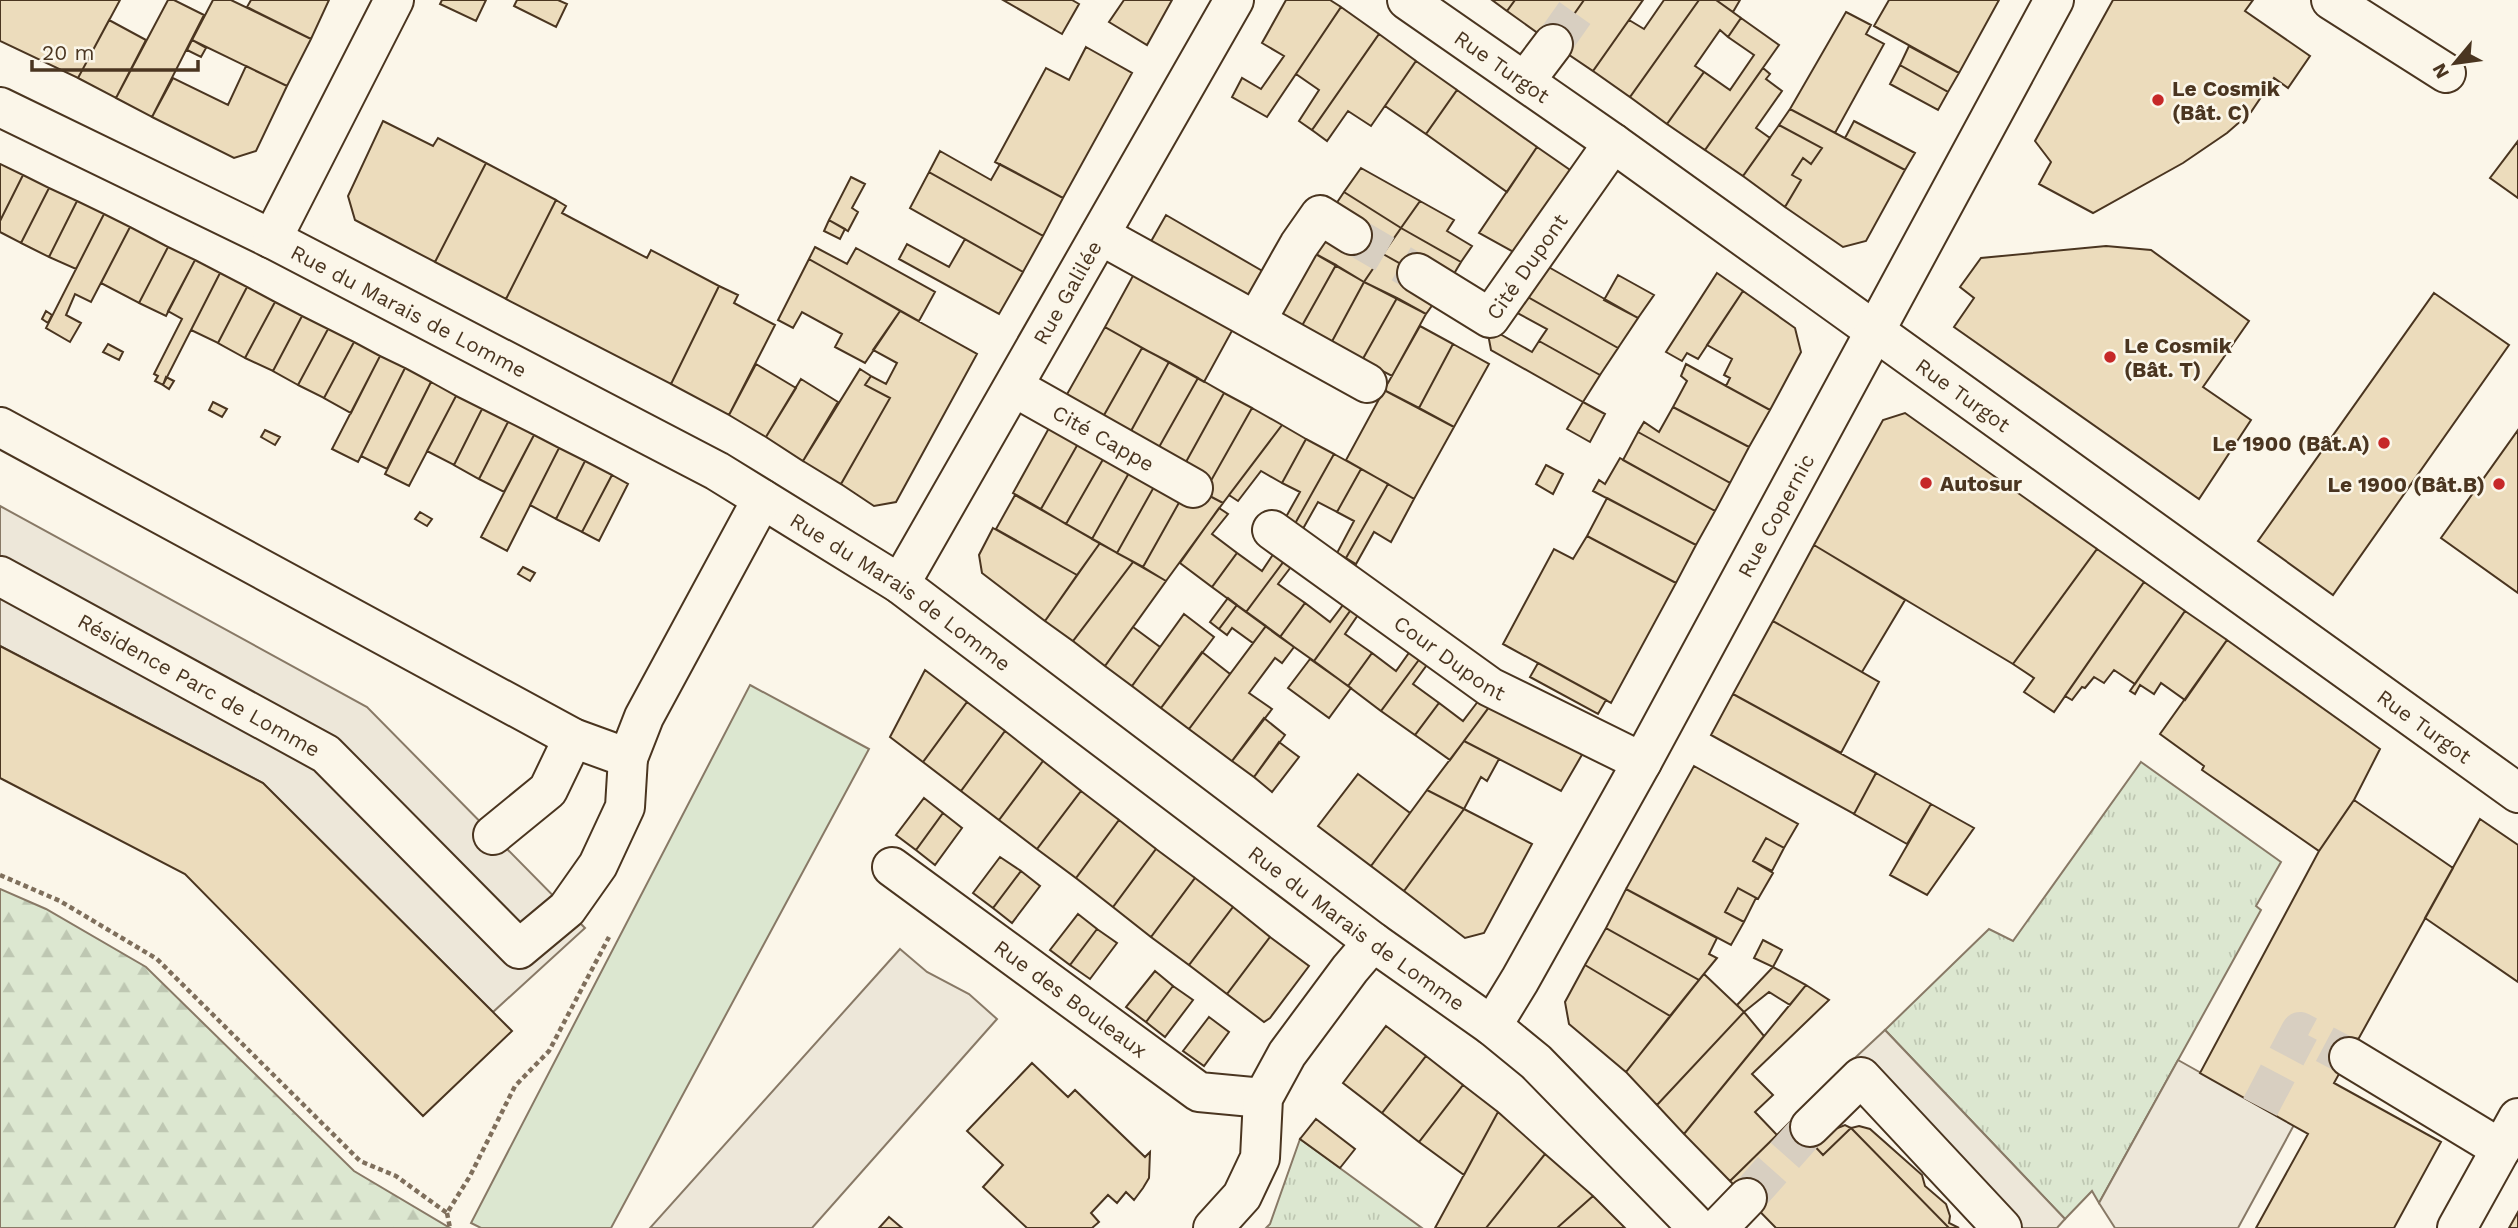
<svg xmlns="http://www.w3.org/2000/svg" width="2518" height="1228" font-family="'Work Sans',sans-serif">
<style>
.grass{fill:url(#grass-tufts);stroke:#887966;stroke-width:2}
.forest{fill:url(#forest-firs);stroke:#887966;stroke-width:2}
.park{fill:#dce7d0;stroke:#887966;stroke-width:2}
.parking{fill:#ede7d9;stroke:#887966;stroke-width:2}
.building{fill:#ecdcbc;stroke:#4a3520;stroke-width:2}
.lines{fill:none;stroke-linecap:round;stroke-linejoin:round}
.minor-tunnel{stroke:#d8cfc1;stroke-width:38;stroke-dasharray:38 19;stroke-linecap:butt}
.minor-casing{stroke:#4a3520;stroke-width:42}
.path{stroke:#7f6f5c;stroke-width:4.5;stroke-dasharray:5 3.5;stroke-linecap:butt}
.minor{stroke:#fbf6e9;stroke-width:38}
.poi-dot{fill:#c62828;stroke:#fbf6e9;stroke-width:2.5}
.labels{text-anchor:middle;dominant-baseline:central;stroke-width:5;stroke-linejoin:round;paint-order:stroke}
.street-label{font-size:21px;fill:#4a3520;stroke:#fbf6e9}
.poi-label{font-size:21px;font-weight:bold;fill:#4a3520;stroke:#fbf6e9;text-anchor:start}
</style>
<defs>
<pattern id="grass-tufts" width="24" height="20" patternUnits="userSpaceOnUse" patternTransform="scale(1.75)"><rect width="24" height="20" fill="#dce7d0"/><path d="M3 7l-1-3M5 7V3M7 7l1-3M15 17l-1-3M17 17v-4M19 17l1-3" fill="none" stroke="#bec7b2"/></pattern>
<pattern id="forest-firs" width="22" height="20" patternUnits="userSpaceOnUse" patternTransform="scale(1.75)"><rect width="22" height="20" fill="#dce7d0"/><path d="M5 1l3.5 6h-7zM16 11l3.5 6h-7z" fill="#bec7b2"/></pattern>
</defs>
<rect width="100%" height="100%" fill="#fbf6e9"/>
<path class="grass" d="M2141 762 2281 862 2256 906 2261 910 2099 1203 2092 1191 2065 1219 1885 1030 1989 929 2013 941Z
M1300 1139 1422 1228H1266L1270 1224Z"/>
<path class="forest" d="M0 889 46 909 146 967 354 1171 450 1228H0Z"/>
<path class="park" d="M750 685 869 749 611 1228H481L471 1223Z"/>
<path class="parking" d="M0 506 367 707 585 928 493 1012 263 783 0 646Z
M900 949 927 972 969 994 997 1019 812 1228H650Z
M1885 1030 2065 1219 2057 1228H1993L1843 1069Z
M2178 1060 2294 1125 2238 1228H2115L2099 1203Z"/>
<path class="building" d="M0 0H120L78 78 0 41Z
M168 0H174L204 15 152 117 116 98Z
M213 0H231L311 39 287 86 192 40Z
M251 0H329L311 39 247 7Z
M442 0H486L476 21 440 4Z
M517 0H558L567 4 556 27 514 6Z
M1003 0H1072L1079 4 1062 34Z
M1124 0H1172L1147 45 1109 22Z
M1286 0H1330L1341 7 1267 117 1232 97 1242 78 1261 89 1284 56 1262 43Z
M1492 0H1515L1507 11Z
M1515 0H1584L1553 44 1507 11Z
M1584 0H1643L1593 71 1553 44Z
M1664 0H1699L1630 97 1593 71 1629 20 1644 29Z
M1699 0H1716L1741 18 1728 37 1720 30 1695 66 1704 72 1667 124 1630 97Z
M1716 0H1740L1733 12Z
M1889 0H1999L1959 73 1874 26Z
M2113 0H2253L2245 11 2310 56 2288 88 2274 78 2251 112 2227 133 2183 163 2093 213 2039 184 2051 162 2035 141Z
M1341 7 1379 34 1312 130 1299 121 1319 90 1296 74Z
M1846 12 1871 25 1866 34 1884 44 1835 133 1790 109Z
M1741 18 1779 45 1705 150 1667 124 1704 72 1730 90 1754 55 1728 37Z
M109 20 146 40 116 98 78 78Z
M1379 34 1416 61 1371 126 1348 111 1327 141 1312 130Z
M192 40 206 48 201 57 187 50Z
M1909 46 1959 73 1948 92 1900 65Z
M1086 47 1132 73 1063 198 995 162 1046 68 1069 80Z
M1416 61 1457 90 1426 134 1385 106Z
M1900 65 1948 92 1938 110 1890 84Z
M246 66 287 86 256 151 234 158 152 117 173 78 228 105Z
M1763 68 1770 74 1766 79 1782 91 1756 128 1770 138 1743 176 1705 150Z
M1457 90 1537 147 1507 192 1426 134Z
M1790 109 1905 170 1866 241 1843 247 1785 207 1801 180 1792 175 1803 158 1811 164 1822 148 1779 125Z
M383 121 433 146 438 138 486 163 435 262 355 220 348 196Z
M1854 121 1915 153 1905 170 1845 138Z
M1779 125 1822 148 1811 164 1803 158 1792 175 1801 180 1785 207 1743 176Z
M2518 141V198L2490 178Z
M1537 147 1573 172 1517 254 1479 233Z
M940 151 991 180 1000 164 1063 198 1043 236 929 172Z
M486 163 556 200 506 299 435 262Z
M0 164 23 175 0 221Z
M1361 168 1420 201 1401 228 1344 192Z
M929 172 1043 236 1023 272 910 208Z
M23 175 49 188 21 243 0 232V221Z
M851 177 865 184 852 208 858 212 848 231 829 220Z
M49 188 77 201 49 257 21 243Z
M1344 192 1401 228 1383 254 1352 235 1334 207Z
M556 200 566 206 562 213 647 258 651 250 719 286 671 384 506 299Z
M77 201 104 214 76 269 49 257Z
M1420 201 1454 220 1447 231 1472 246 1461 262 1401 228Z
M104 214 130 227 91 302 75 294 66 315 81 323 70 342 46 328Z
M1166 215 1271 276 1255 306 1149 245Z
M829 220 845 229 840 239 824 231Z
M130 227 168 247 139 303 101 283Z
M1401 228 1461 262 1452 277 1417 273 1383 254Z
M1318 229 1352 235 1383 254 1364 282 1305 248Z
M965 239 1023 272 999 314 899 259 907 244 949 267Z
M2106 246 2151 250 2249 321 2203 387 2251 420 2199 499 1954 327 1974 298 1960 287 1981 258Z
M168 247 195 260 166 316 139 303Z
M815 247 847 264 856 248 935 292 919 321 809 259Z
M1305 248 1336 265 1299 331 1267 313Z
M1383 254 1417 273 1436 300 1426 314 1364 282Z
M809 259 900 311 865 363 835 347 842 334 802 312 793 328 778 320Z
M195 260 220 273 163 385 155 381 158 376 154 374 182 319 168 311Z
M1538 261 1638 318 1618 348 1517 291Z
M1140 263 1239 318 1204 382 1105 327Z
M1336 265 1364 282 1329 347 1299 331Z
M220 273 247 287 218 343 191 330Z
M1717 273 1743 291 1698 359 1687 353 1682 361 1666 352Z
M1618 275 1654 295 1638 318 1604 300Z
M1364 282 1397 298 1360 364 1329 347Z
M719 286 738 295 734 303 775 325 729 415 671 384Z
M247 287 275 302 245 358 218 343Z
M1517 291 1618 348 1600 375 1539 341 1547 329 1506 307Z
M1743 291 1795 328 1801 352 1770 410 1726 386 1730 378 1724 375 1732 359 1707 345Z
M2434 293 2509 345 2333 595 2258 541Z
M1397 298 1426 314 1392 376 1371 365 1360 364Z
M275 302 302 316 273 371 245 358Z
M46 311 52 315 48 323 42 319Z
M900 311 977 354 896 502 874 506 841 484 890 398 865 385 871 376 886 384 897 363 873 350Z
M302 316 328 329 298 385 273 371Z
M1420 326 1453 344 1419 408 1384 390Z
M1105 327 1142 348 1099 424 1062 403Z
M328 329 354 342 324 398 298 385Z
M1491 329 1532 352 1539 341 1600 375 1583 402 1491 350 1488 334Z
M354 342 380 356 351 413 324 398Z
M108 344 123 352 119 360 103 352Z
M1453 344 1489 364 1454 427 1419 408Z
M1142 348 1169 362 1126 440 1099 424Z
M380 356 405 368 358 462 332 449Z
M1169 362 1198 378 1154 456 1126 440Z
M756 364 796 388 766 437 729 415Z
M1686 364 1770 410 1749 447 1673 407 1687 381 1681 376Z
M405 368 431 382 387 469 361 456Z
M860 369 871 376 865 385 890 398 841 484 803 461Z
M166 377 174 381 169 389 163 385Z
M1198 378 1224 393 1181 471 1154 456Z
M801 379 838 402 803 461 766 437Z
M431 382 456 396 409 486 385 474Z
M1384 390 1454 427 1414 499 1346 460Z
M1224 393 1252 408 1208 486 1181 471Z
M456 396 482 409 454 465 427 451Z
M213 402 227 409 222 417 209 410Z
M1583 402 1605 414 1590 442 1567 429Z
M1673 407 1749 447 1730 483 1638 432 1644 422 1659 432Z
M1252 408 1282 425 1223 503 1204 493Z
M482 409 508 422 479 479 454 465Z
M1905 413 2097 549 2013 664 1814 545 1883 420Z
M1054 419 1083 435 1041 509 1013 493Z
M508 422 534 435 504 492 479 479Z
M1282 425 1306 439 1282 483 1261 471 1238 501 1229 495Z
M265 430 280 437 275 445 261 437Z
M2518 430V593L2441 538Z
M1638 432 1730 483 1715 511 1623 460Z
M534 435 559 448 507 551 481 537Z
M1083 435 1109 449 1066 524 1041 509Z
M1306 439 1334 454 1292 529 1282 524 1300 492 1282 483Z
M559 448 585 461 556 519 530 505Z
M1109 449 1134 464 1092 539 1066 524Z
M1334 454 1361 469 1337 512 1318 502 1300 534 1292 529Z
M1620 458 1715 511 1696 545 1593 491 1599 480 1605 484Z
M585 461 612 475 582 532 556 519Z
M1134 464 1159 478 1117 553 1092 539Z
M1546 465 1563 474 1553 494 1536 484Z
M1361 469 1388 484 1346 558 1337 553 1354 521 1337 512Z
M612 475 628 484 599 541 582 532Z
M1159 478 1185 492 1143 567 1117 553Z
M1388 484 1414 499 1391 542 1374 532 1356 564 1346 558Z
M1185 492 1204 493 1223 503 1166 581 1143 567Z
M1015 495 1100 543 1077 575 996 529Z
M1607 498 1696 545 1676 583 1587 536Z
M1219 508 1228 514 1212 534 1237 553 1212 587 1180 563Z
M420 512 432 519 427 526 415 519Z
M993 528 1077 575 1045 621 982 573 979 555Z
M1587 536 1676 583 1611 703 1503 644 1554 549 1573 559Z
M1100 543 1133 562 1073 641 1045 621Z
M1814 545 1905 600 1862 672 1773 621Z
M2097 549 2144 582 2054 712 2024 692 2034 678 2013 664Z
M1276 550 1287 557 1246 612 1212 587 1237 553 1262 571Z
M1287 557 1294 563 1278 584 1305 603 1280 637 1246 612Z
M1133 562 1166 581 1105 666 1073 641Z
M523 567 535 573 530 581 518 574Z
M2144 582 2185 611 2135 684 2114 670 2104 683 2094 677 2085 688 2082 687 2072 700 2065 696Z
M1228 598 1237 605 1219 629 1210 622Z
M1346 601 1353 607 1314 661 1280 637 1305 603 1330 622Z
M1237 605 1266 626 1253 643 1232 628 1227 635 1219 629Z
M1353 607 1360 612 1345 634 1372 653 1348 686 1314 661Z
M2185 611 2227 640 2185 700 2161 683 2154 694 2140 685 2135 694 2130 691Z
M1184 614 1214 637 1161 708 1132 686Z
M1773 621 1879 682 1841 753 1733 694Z
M1266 626 1294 647 1282 663 1275 658 1249 693 1272 709 1232 761 1189 729Z
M1133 627 1160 647 1132 686 1105 666Z
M2227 640 2380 749 2354 800 2319 851 2202 770 2204 766 2160 734Z
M0 646 263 783 512 1031 423 1116 185 874 0 778Z
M1411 650 1421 657 1381 711 1348 686 1372 653 1396 671Z
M1202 652 1230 674 1189 729 1161 708Z
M1421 657 1429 662 1413 684 1439 703 1415 735 1381 711Z
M1310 659 1351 688 1329 718 1288 688Z
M1538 663 1606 700 1598 714 1530 677Z
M925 670 967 702 923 762 890 737Z
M1733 694 1876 773 1854 814 1711 735Z
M1479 700 1489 707 1450 760 1415 735 1439 703 1463 721Z
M967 702 1005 731 961 791 923 762Z
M1490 706 1583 753 1561 791 1464 741Z
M1264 718 1285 735 1254 777 1232 761Z
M1005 731 1043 761 999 820 961 791Z
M1464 741 1499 759 1487 781 1481 777 1464 809 1427 790Z
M1279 742 1299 757 1272 792 1254 777Z
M1043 761 1081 791 1037 849 999 820Z
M1694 766 1798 824 1784 848 1766 838 1753 861 1773 873 1758 899 1738 888 1725 912 1744 922 1731 945 1626 889Z
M1876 773 1931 804 1907 844 1854 814Z
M1358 774 1410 813 1371 866 1318 826Z
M1427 790 1464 809 1404 891 1371 866Z
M1081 791 1119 820 1076 878 1037 849Z
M924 798 943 813 916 850 896 835Z
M2354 800 2453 868 2334 1083 2441 1142 2394 1228H2256L2308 1134 2200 1073 2319 851Z
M1931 804 1974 828 1927 895 1890 875Z
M1464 809 1532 844 1484 933 1465 938 1404 891Z
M943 813 962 828 935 865 916 850Z
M2480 819 2518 845V982L2425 918Z
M1119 820 1156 849 1113 907 1076 878Z
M1766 838 1784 848 1772 871 1753 861Z
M1156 849 1195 878 1151 937 1113 907Z
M1000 857 1021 871 993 908 973 893Z
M1021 871 1040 886 1012 923 993 908Z
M1195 878 1233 907 1189 965 1151 937Z
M1738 888 1756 898 1744 922 1725 912Z
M1626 889 1717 938 1709 954 1717 958 1699 980 1606 928Z
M1233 907 1270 937 1227 994 1189 965Z
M1078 914 1097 929 1070 965 1050 950Z
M1606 928 1699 980 1670 1016 1585 965Z
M1097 929 1117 943 1090 979 1070 965Z
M1270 937 1309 966 1270 1018 1264 1022 1227 994Z
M1763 940 1782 950 1773 967 1754 958Z
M1585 965 1670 1016 1626 1072 1569 1024 1565 1002Z
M1773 967 1806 985 1790 1005 1769 992 1744 1012 1737 1005Z
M1155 971 1173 986 1146 1022 1126 1007Z
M1704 974 1744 1012 1657 1105 1626 1072Z
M1806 985 1829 1000 1752 1074 1773 1095 1755 1112 1777 1135 1730 1181 1684 1134Z
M1173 986 1193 1000 1165 1037 1146 1022Z
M1744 1012 1764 1036 1684 1134 1657 1105Z
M1209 1017 1229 1032 1204 1066 1183 1051Z
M1386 1026 1426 1056 1382 1113 1343 1083Z
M1426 1056 1463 1085 1419 1142 1382 1113Z
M1032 1063 1068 1097 1075 1090 1145 1157 1150 1152 1149 1178 1143 1188 1134 1200 1126 1192 1117 1203 1108 1195 1091 1213 1099 1222 1092 1228H1027L983 1187 1003 1165 967 1131Z
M1463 1085 1498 1112 1464 1175 1419 1142Z
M1498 1112 1545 1154 1486 1228H1435Z
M1798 1114 1833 1130 1845 1125 1851 1128 1823 1155 1791 1121Z
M1316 1119 1355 1149 1340 1168 1300 1139Z
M1791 1121 1823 1155 1851 1128 1949 1228H1776L1730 1181Z
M1859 1126 1870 1129 1922 1175 1925 1186 1946 1204 1950 1216 1949 1223 1959 1228H1949L1851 1128Z
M1545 1154 1593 1196 1557 1228H1486Z
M1593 1196 1625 1228H1557Z
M2518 1212V1228H2509Z
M889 1217 902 1228H879Z"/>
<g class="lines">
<path class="minor-tunnel" d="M1553 44 1584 0
M1352 235 1417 273
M2260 1107 2300 1031 2349 1057
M1747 1198 1810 1127"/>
<defs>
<g id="minor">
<path id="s1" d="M1407 0 1613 143 2518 793"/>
<path d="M2331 0 2446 73"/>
<path d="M1525 81 1553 44"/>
<path id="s2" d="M0 107 272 239 717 471 900 584 1373 942 1492 1026 1536 1062 1698 1228"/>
<path d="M1100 235 1367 383"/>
<path d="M272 239 394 0"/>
<path id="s3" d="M1417 273 1490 318 1613 143"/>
<path d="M1256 321 1299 245 1320 215 1352 235"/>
<path id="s4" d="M1014 387 1193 488"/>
<path d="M0 427 573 738 628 758 625 807 598 865 567 909 519 949 326 754 0 576"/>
<path id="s5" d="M1272 530 1490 687 1642 762"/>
<path id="s6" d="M900 584 1234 0"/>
<path d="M628 758 644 717 762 499"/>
<path d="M493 835 548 790 573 738"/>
<path id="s7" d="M892 867 1199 1092 1263 1098"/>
<path id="s8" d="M1492 1026 1520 980 1642 762 2054 0"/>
<path d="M2349 1057 2501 1149"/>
<path d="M1810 1127 1861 1077 2002 1228"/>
<path d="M1213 1228 1242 1196 1260 1158 1263 1098 1287 1054 1350 969 1373 942"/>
<path d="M1718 1228 1747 1198"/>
<path d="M2457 1228 2518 1118"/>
</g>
</defs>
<use href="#minor" class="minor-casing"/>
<path class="path" d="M0 875 60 901 157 959 360 1161 396 1176 447 1213 470 1176 515 1086 549 1051 609 937
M447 1213 450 1228"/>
<use href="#minor" class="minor"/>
</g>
<g class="poi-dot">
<circle cx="2158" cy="100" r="7"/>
<circle cx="2110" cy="357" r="7"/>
<circle cx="2384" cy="443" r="7"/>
<circle cx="1926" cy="483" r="7"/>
<circle cx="2499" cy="484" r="7"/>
</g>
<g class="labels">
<g class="street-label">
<text stroke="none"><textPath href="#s1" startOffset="116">Rue Turgot</textPath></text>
<text stroke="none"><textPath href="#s3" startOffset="149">Cité Dupont</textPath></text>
<text stroke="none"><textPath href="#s6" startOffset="336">Rue Galilée</textPath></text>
<text stroke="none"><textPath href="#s2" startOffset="457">Rue du Marais de Lomme</textPath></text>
<text stroke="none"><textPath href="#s1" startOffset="682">Rue Turgot</textPath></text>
<text stroke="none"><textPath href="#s4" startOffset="103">Cité Cappe</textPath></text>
<text stroke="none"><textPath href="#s8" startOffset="584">Rue Copernic</textPath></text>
<text stroke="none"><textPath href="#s2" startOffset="1024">Rue du Marais de Lomme</textPath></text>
<text stroke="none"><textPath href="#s5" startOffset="219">Cour Dupont</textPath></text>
<text transform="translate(199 685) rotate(29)">Résidence Parc de Lomme</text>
<text stroke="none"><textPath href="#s1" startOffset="1250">Rue Turgot</textPath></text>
<text stroke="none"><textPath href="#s2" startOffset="1591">Rue du Marais de Lomme</textPath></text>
<text stroke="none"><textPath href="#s7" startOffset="222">Rue des Bouleaux</textPath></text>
</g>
<g class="poi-label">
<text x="2172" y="88">Le Cosmik<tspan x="2172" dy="24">(Bât. C)</tspan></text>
<text x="2124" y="345">Le Cosmik<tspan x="2124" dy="24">(Bât. T)</tspan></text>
<text x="2370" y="443" text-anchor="end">Le 1900 (Bât.A)</text>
<text x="1940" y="483">Autosur</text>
<text x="2485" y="484" text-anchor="end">Le 1900 (Bât.B)</text>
</g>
</g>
<g transform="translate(2455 63) rotate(241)" stroke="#fbf6e9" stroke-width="5" paint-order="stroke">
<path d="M0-5L12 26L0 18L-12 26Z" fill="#4a3520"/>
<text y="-10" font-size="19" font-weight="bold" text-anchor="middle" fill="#4a3520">N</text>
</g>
<path d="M32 60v10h166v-10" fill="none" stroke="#4a3520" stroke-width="3.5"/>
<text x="42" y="60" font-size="21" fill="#4a3520" stroke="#fbf6e9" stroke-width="5" paint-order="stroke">20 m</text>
</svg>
